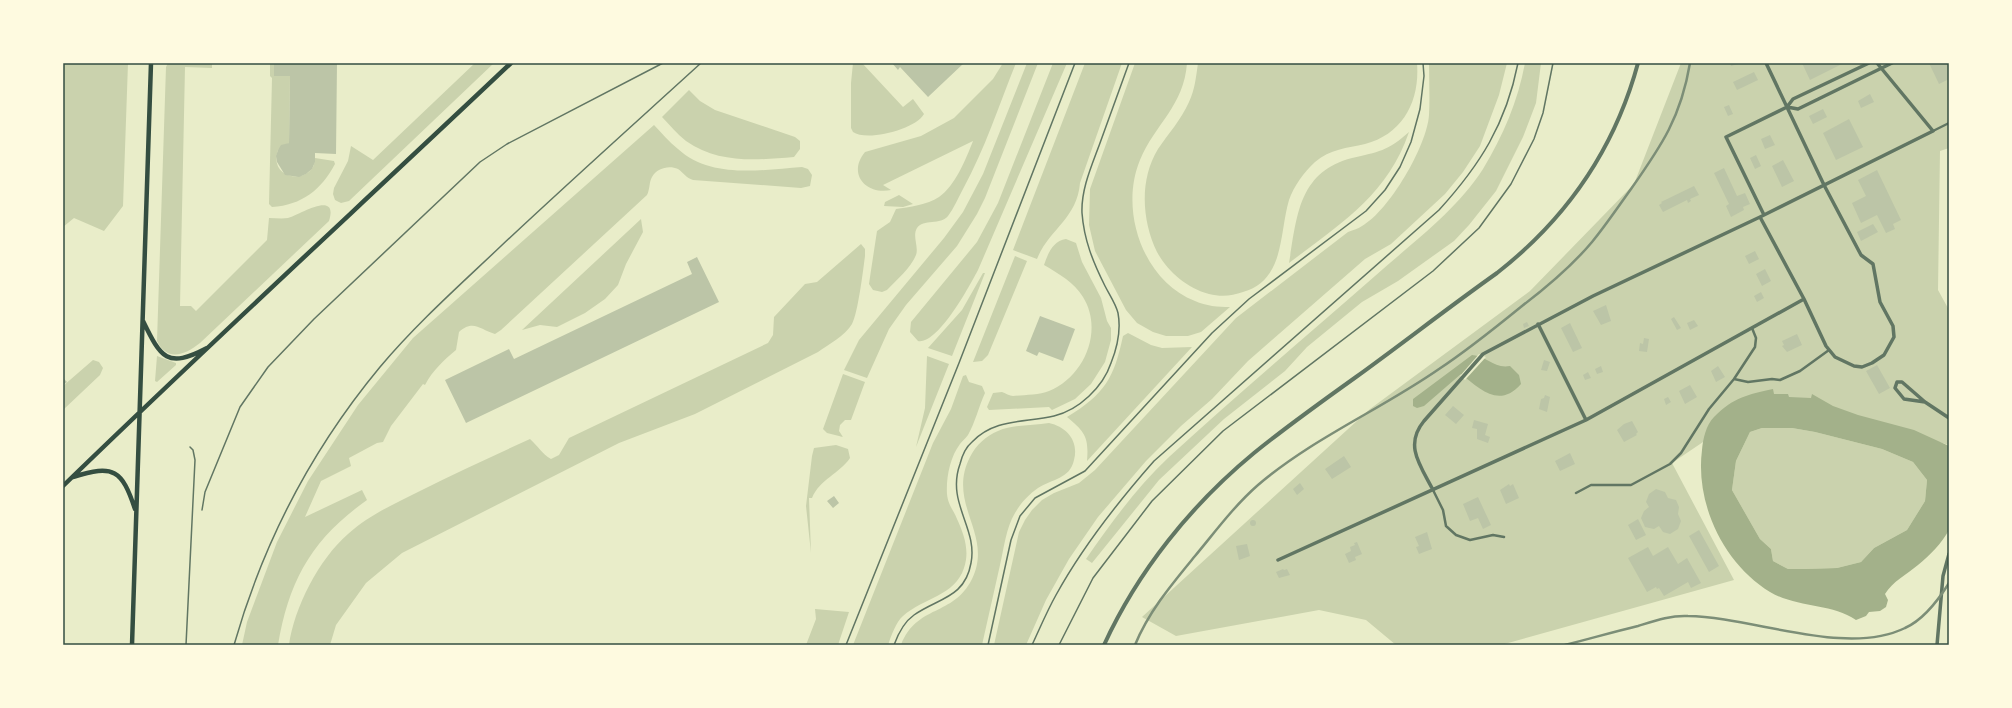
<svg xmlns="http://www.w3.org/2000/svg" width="2012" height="708" font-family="'Open Sans',sans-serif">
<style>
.green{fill:#cad2ad}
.water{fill:#a3b18a;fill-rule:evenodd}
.pier{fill:#e9edc9}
.building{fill:#bcc5a7}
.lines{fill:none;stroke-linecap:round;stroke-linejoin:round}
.service{stroke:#617663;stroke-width:1.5}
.pedestrian{stroke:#617663;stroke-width:2.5}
.minor{stroke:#617663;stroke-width:3.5}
.tertiary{stroke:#617663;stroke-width:4}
.secondary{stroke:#344e41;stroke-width:4.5}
.rail{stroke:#7c8e77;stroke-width:2.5}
.neatline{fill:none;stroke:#344e41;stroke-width:1.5}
</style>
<rect width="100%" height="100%" fill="#e9edc9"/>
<path class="green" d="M63 63H128L123 206 104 231 74 218 63 227Z
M168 63H212V68L185 67 180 306H191L196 311 267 240 269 218C275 218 282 219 288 218 299 215 339 189 329 221L200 343C185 355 167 362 157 341L166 67Z
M270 63H274V76H290L289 143 278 150C267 181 315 186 315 158L334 161 335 164C321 190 302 205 272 207L269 204 272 78 270 76Z
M475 63H494L349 201 341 203 335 200 333 194 334 188 348 161 351 146 373 160Z
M853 63H862L903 107 913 99 924 114C916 129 867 142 853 132L851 128V83Z
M1003 63H1016C999 105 985 149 963 189 958 198 954 208 948 216 941 225 923 219 917 228 912 236 919 247 916 255 911 268 896 280 887 290L882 292 873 290 869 284 870 277 877 231 890 222 896 209C909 207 927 205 939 197 955 186 966 159 973 141L883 185 891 190C866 195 847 174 865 152L921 136 954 118 993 79Z
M1027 63H1038L985 198 977 214 957 246 906 305 889 329 867 378 844 370 859 340 944 238 963 212 983 174Z
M1053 63H1067L978 270C970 285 938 345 918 341L910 332 911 322 977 242 998 203Z
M1085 63H1122L1080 183C1077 219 1049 229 1037 259L1013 250Z
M1135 63H1187C1184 106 1155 124 1140 160 1119 210 1143 281 1195 301 1206 306 1218 307 1230 307L1201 332 1188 336H1166L1153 332 1137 323 1126 310 1095 251 1089 225 1090 189Z
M1198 63H1417C1420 101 1403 134 1365 144 1347 148 1330 149 1315 162 1304 172 1294 186 1289 200 1279 234 1285 280 1243 292 1232 296 1221 297 1209 294 1187 288 1168 272 1157 252 1142 221 1139 180 1158 149 1168 134 1181 120 1189 102 1195 89 1196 77 1198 63Z
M1429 63H1507L1499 95 1480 146 1463 172 1445 194 1391 244 1365 259 1248 361 1212 399 1181 426 1146 461 1098 517 1069 559 1046 600 1026 645H994L1019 532 1025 520 1032 510 1042 500 1054 493 1079 483 1095 470 1236 318 1348 232C1352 230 1358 229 1362 226 1389 211 1427 146 1429 115 1430 98 1429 80 1429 63Z
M1525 63H1541L1536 103 1523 137 1496 191 1469 225 1454 241 1398 281 1362 302 1307 347 1285 371 1224 419 1159 480 1092 563 1086 559C1111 523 1137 487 1169 457 1236 395 1307 336 1375 276 1412 243 1456 211 1483 169 1503 136 1518 101 1525 63Z
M1681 63H1949V148L1940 151 1938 290 1949 310V445L1774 394 1672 463 1734 580 1501 645H1396L1366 620 1319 610 1176 636 1142 617 1370 409 1530 291 1634 184Z
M689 90 700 101 715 110 795 137 800 141V149L794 157C756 160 719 164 686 141 677 134 670 125 662 117Z
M654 125C662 133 669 142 678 149 711 179 761 170 802 167L808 169 812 175 810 186 801 188 693 180C686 178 684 173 678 169 669 165 657 168 652 177 649 182 650 189 647 195L501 330 495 334C480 330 474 319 459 332L456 350C444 360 433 370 425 385L423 384 391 426 383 442 377 443 349 458 351 466 321 481 305 517 362 490 367 500C312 539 289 580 278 645H242L247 622 277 542 308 481 358 405 413 338Z
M1409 132C1387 196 1340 224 1289 263 1297 217 1298 172 1352 158 1378 152 1388 151 1409 132Z
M899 195 913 204 903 207 884 206 885 202Z
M641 219 643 232 626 264 618 285 605 299 585 313 557 327 540 325 522 330Z
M1066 239 1076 243 1082 262 1101 298 1107 321 1111 328V340L1105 362 1091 384 1075 399 1052 410 1049 407 989 410 987 407 993 393C996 393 999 392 1002 392 1005 393 1010 396 1013 396 1023 395 1039 395 1049 391 1084 377 1104 331 1083 297 1074 282 1059 274 1044 265 1048 253 1053 241 1066 239Z
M861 244 865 249V256C863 271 858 313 852 324 845 336 829 344 818 352L695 414 619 443 402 553 366 583 336 625 330 645H289C294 608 319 559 348 534 369 515 394 504 420 491 456 473 493 456 530 439 538 446 542 454 551 459L559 455 569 438 768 343 773 335 774 317 805 284 817 282Z
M1015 256 1027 261 988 355 982 361 973 362Z
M983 273H985L952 356 928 348 962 310Z
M1128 333 1151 345 1162 348 1192 347 1087 461C1089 437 1085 432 1067 417 1105 394 1114 378 1123 336Z
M157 356 176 363V365L157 382 155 381Z
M927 356 949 364 916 447 925 408Z
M93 360 99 362 103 368 100 375 63 410V386Z
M843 374 865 382 851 420H845L840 425 839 431 843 437 827 433 823 429Z
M966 375 969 382 982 386 985 393C979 406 975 423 968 435 965 439 962 441 960 444 950 457 946 478 947 494 948 505 953 509 957 519 964 534 970 551 964 568 955 596 923 598 903 616 896 622 891 636 888 645H853L933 443 951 409 963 376Z
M1049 423C1067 427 1079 441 1074 460 1070 479 1052 479 1038 488 1029 494 1020 504 1015 513 1006 528 1004 548 1000 565 994 592 988 618 982 645H901C917 604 953 617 972 579 994 534 946 504 970 457 976 445 986 436 998 431 1014 424 1033 426 1049 423Z
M1762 428H1792L1815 432 1882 449 1913 462 1927 480 1925 501 1907 530 1874 548 1861 562 1837 568 1806 569H1788L1773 561 1771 549 1760 539 1732 490 1736 461 1750 432Z
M836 445 848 449 850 458C839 474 820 479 812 498H809L811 553 806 506 812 456 814 448Z
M815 609 849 612 838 645H806L816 619Z"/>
<path class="water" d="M1472 355C1487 356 1494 369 1510 366L1519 375 1521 384C1499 409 1480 389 1461 374L1424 406 1417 408 1413 406V399Z
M1773 389 1774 394H1788L1789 397 1811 398 1812 394 1833 406 1858 415 1914 430 1949 446V530C1942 543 1930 555 1918 565 1906 575 1893 581 1885 594L1888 600 1886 607 1880 611 1869 612 1866 616 1856 620C1831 603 1797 608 1770 592 1724 564 1695 504 1702 450 1703 439 1706 425 1714 417 1734 397 1747 395 1773 389ZM1762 428H1792L1815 432 1882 449 1913 462 1927 480 1925 501 1907 530 1874 548 1861 562 1837 568 1806 569H1788L1773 561 1771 549 1760 539 1732 490 1736 461 1750 432Z"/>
<path class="pier" d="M1479 354 1486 357 1465 380 1460 376Z"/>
<path class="building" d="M274 63H337L336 154 315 153V162L312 169 306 174 299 177 285 175 277 162 276 156 278 150 281 145 289 143 290 76H274Z
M892 63H964L928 97 900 67 898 70Z
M1730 63H1742L1731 66Z
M1802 63H1844L1810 80Z
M1929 63H1949V79L1939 84Z
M1754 72 1758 80 1737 90 1733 82Z
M1870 94 1874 102 1861 108 1858 101Z
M1729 105 1733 114 1728 116 1724 107Z
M1823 109 1827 117 1813 124 1809 116Z
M1849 119 1863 147 1836 160 1823 133Z
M1770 135 1775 145 1765 149 1761 139Z
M1756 155 1761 166 1755 169 1750 158Z
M1783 160 1794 181 1782 187 1772 166Z
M1724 168 1737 196 1745 193 1750 204 1743 207 1744 210 1731 217 1726 206 1729 204 1714 173Z
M1877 170 1901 220 1893 224 1895 229 1886 233 1877 215 1861 223 1852 203 1866 196 1858 180Z
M1694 186 1699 195 1690 199 1691 201 1688 203 1687 200 1663 212 1659 205 1662 203 1661 202Z
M1873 224 1878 232 1861 241 1857 232Z
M1755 251 1759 259 1749 264 1745 256Z
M697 257 719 302 466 423 445 380 509 349 514 359 692 274 687 262Z
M1765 269 1771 281 1762 286 1756 274Z
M1761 292 1764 298 1757 302 1754 296Z
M1606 305 1611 321 1601 325 1593 311Z
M1040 316 1075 329 1063 361 1039 352 1037 356 1026 351Z
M1674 317 1681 328 1677 330 1671 319Z
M1694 320 1698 326 1690 330 1687 323Z
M1527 322 1529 326 1524 328 1523 324Z
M1570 323 1582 348 1573 352 1561 328Z
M1797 334 1802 345 1787 352 1782 346 1784 345 1782 341Z
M1644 338 1649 339 1647 352 1639 351 1640 343 1643 344Z
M1544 360 1550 362 1547 371 1541 370Z
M1877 365 1890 388 1879 394 1866 371Z
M1601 366 1603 372 1597 374 1595 369Z
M1718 366 1725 377 1716 382 1711 371Z
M1588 372 1591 378 1585 380 1583 375Z
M63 378 67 382 63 385Z
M1690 385 1697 397 1685 404 1679 391Z
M1545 395 1550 397 1547 412 1539 409 1541 399 1544 398Z
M1668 397 1671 402 1666 405 1664 399Z
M1453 406 1464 415 1456 424 1445 415Z
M1474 420 1488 424 1485 435 1490 437 1488 443 1477 439V429L1472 428Z
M1632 421 1638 432 1636 434 1637 435 1624 442 1617 430 1624 424Z
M1570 453 1575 464 1560 471 1555 461Z
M1344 456 1351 467 1332 479 1325 469Z
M1300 483 1304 489 1297 495 1293 489Z
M1509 484 1510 486 1513 484 1519 498 1506 504 1500 490Z
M1656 489 1665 492 1668 498 1676 500 1679 507 1678 514 1681 521 1678 529 1670 534 1663 532 1659 526 1654 529 1645 527 1641 518 1644 511 1649 507 1646 502 1649 494Z
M834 496 839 503 833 508 827 501Z
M1478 497 1491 525 1483 529 1478 518 1470 521 1463 504Z
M1638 519 1646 535 1636 540 1628 525Z
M1250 523a3 3 0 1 1 6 0a3 3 0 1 1-6 0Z
M1699 530 1719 566 1709 572 1689 536Z
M1427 532 1432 549 1419 554 1416 547 1419 546 1415 537Z
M1357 542 1362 554 1355 557 1356 560 1349 563 1345 554 1351 551 1350 547 1355 545 1354 543Z
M1247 544 1250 556 1239 560 1236 546Z
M1648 547 1653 556 1668 547 1678 564 1687 558 1701 583 1691 588 1688 582 1664 596 1659 588 1657 589 1656 587 1647 592 1628 558Z
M1283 569 1284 570 1287 569 1290 575 1279 578 1276 572Z"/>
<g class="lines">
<path class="service" d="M202 510 205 492 240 407 268 367 314 319 480 162 507 144 663 63
M186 645 195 460 193 450 190 447
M234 645C263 543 312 449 380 367 417 323 460 285 501 246 567 184 634 124 701 63
M846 645 959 363 1075 63
M894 645C898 634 904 622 914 615 938 598 965 598 971 563 978 528 946 503 960 464 962 456 966 447 972 442 995 418 1025 423 1054 416 1079 410 1103 387 1111 363 1117 348 1121 329 1118 313 1116 304 1109 294 1105 286 1093 262 1084 240 1082 213 1081 189 1092 165 1100 143 1110 116 1119 90 1129 63
M988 645 1011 540 1020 516 1035 498 1085 471 1212 333 1249 299 1366 211 1385 190 1400 167 1411 142 1420 109 1424 76 1423 63
M1032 645C1040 628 1047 611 1056 595 1083 546 1117 503 1154 461L1439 210C1480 165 1506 124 1518 63
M1059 645 1093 578 1152 501 1223 431 1433 271 1479 228 1511 184 1534 139 1543 113 1553 63"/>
<path class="pedestrian" d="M1933 131 1949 123
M1734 379 1748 382 1772 379 1780 380 1800 371 1829 350
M1433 490 1443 510 1446 526 1456 535 1470 540 1493 535 1504 537
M1576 493 1591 485H1631L1670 464 1681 453 1709 409 1734 379 1755 347 1756 338 1752 328"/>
<path class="minor" d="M1787 107 1798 109 1892 63
M1764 215 1726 137 1787 107 1793 99 1869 63
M1760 217 1804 299 1826 346 1835 357 1854 366 1862 367 1872 363 1884 355 1894 337 1893 326 1880 302 1873 264 1861 255 1824 185 1766 63
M1538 324 1586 420
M1925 402 1904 399 1895 388 1897 382H1902L1925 402 1949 418
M1433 490C1420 465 1404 445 1424 421L1483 354 1593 296 1760 217 1933 131 1877 63
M1278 560 1586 420 1804 299
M1937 645 1943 576 1949 554"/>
<path class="tertiary" d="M1104 645C1138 571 1191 505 1254 453 1286 427 1321 402 1356 377 1403 343 1449 307 1497 273 1566 219 1615 148 1638 63"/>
<path class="secondary" d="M143 321C161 358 167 369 207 348
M73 477C114 464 122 470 135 509
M63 486C210 343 362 204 511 63
M132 645 151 63"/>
<path class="rail" d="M1135 645C1149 611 1172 584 1195 556 1215 532 1234 506 1258 485 1313 438 1380 410 1439 369 1468 350 1495 328 1522 306 1547 287 1571 267 1592 242 1606 225 1618 207 1631 189 1662 145 1681 117 1690 63
M1565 645C1589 639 1613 632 1638 626 1654 621 1671 615 1688 616 1753 617 1846 657 1905 628 1923 620 1939 599 1949 583"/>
</g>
<rect width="2012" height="708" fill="none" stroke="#fefae0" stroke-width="128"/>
<rect x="64" y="64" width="1884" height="580" class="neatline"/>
</svg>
